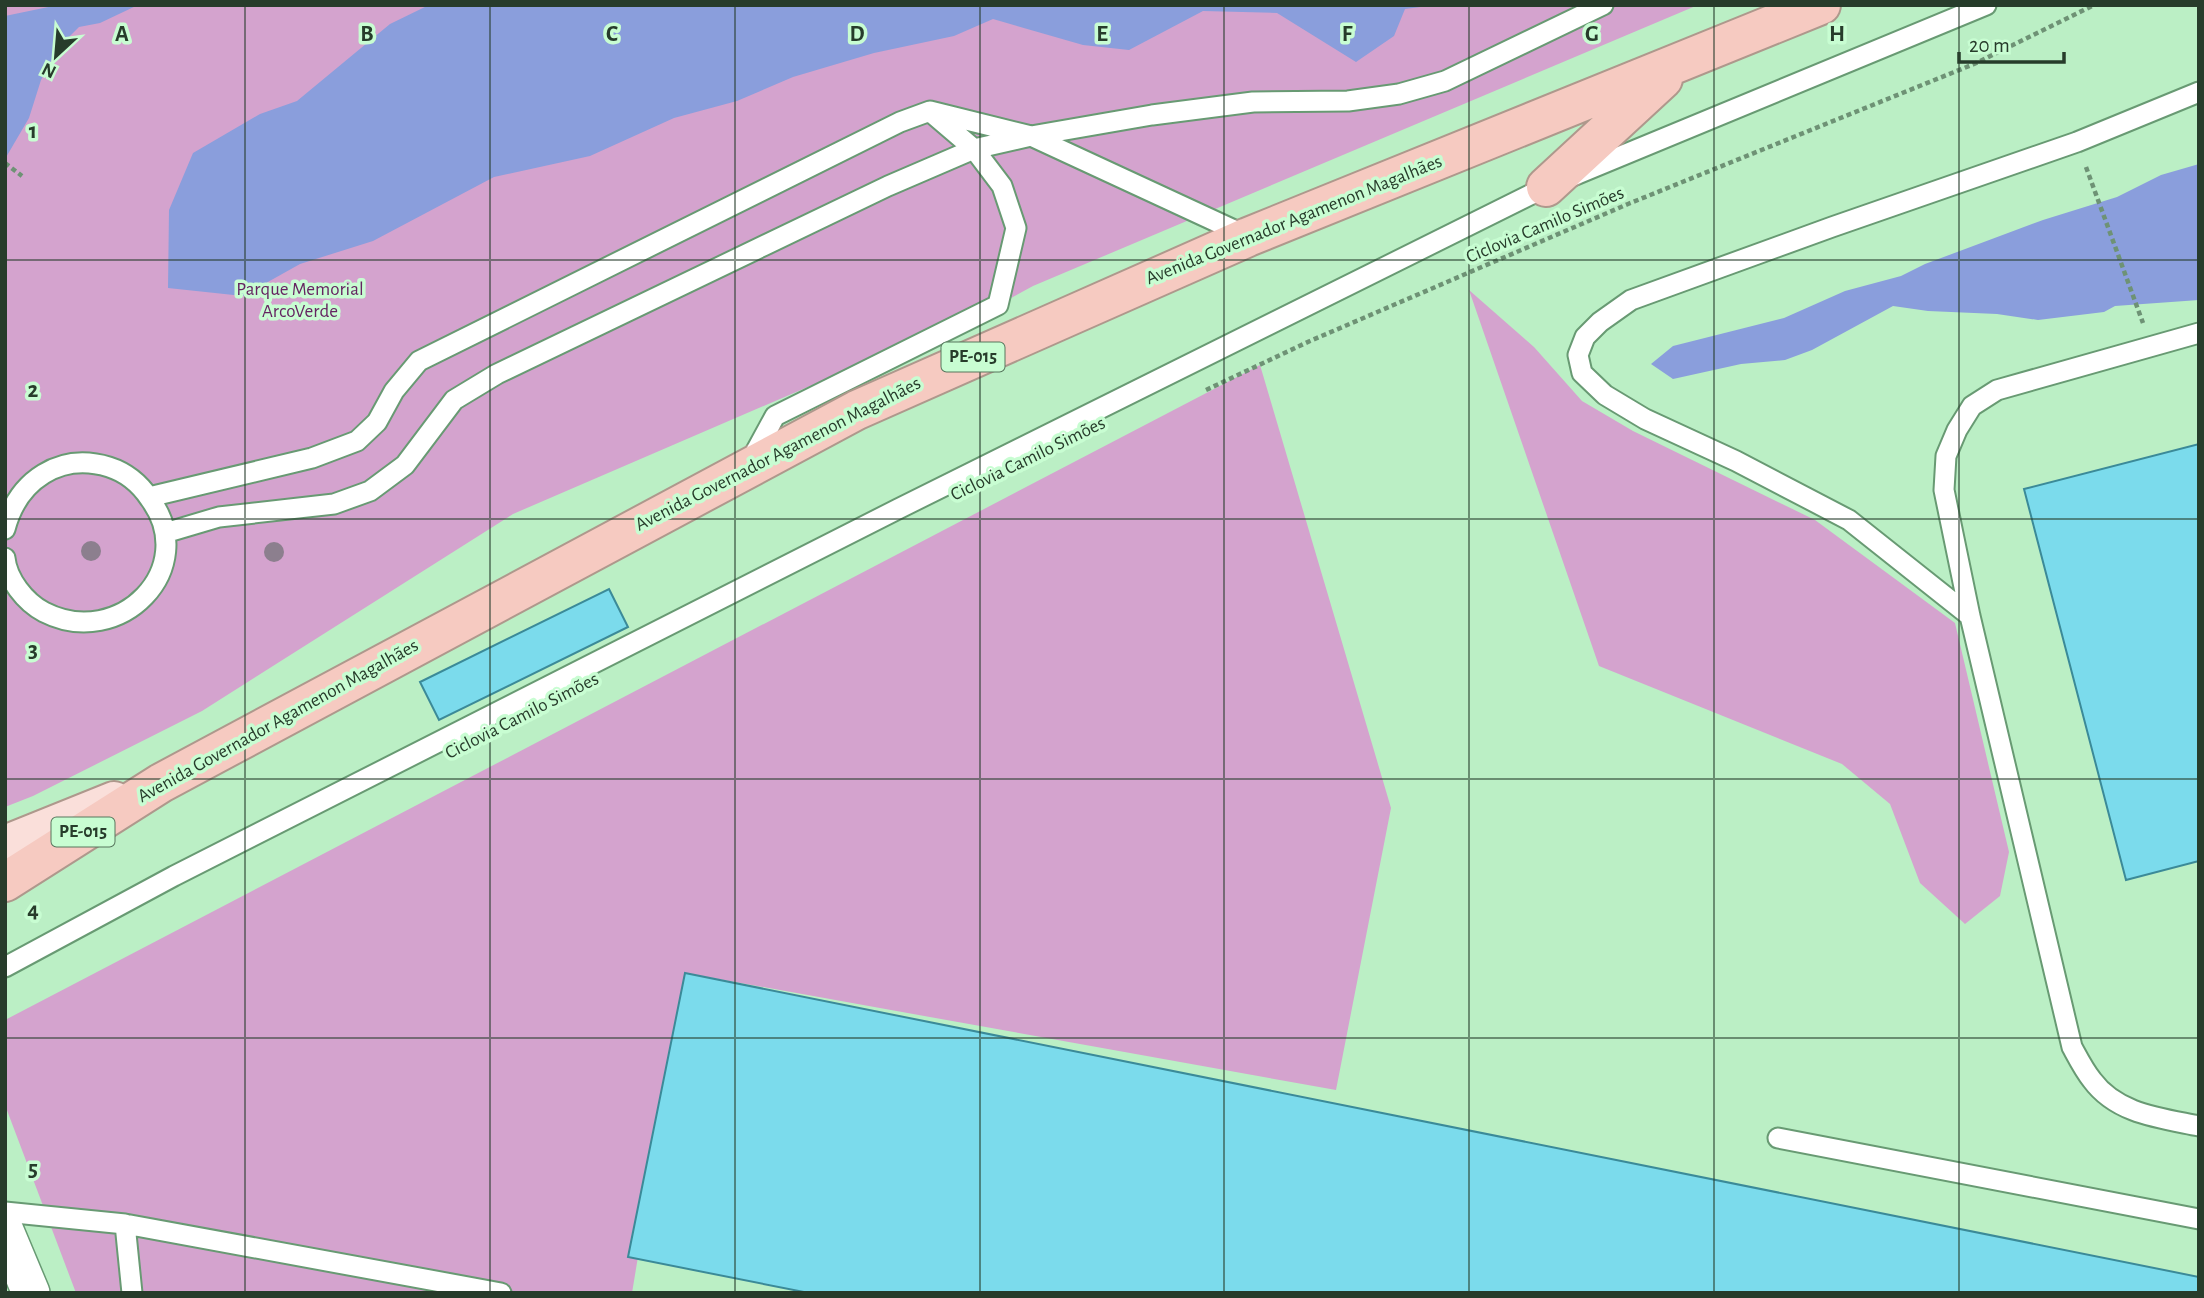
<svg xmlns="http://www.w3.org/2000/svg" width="2204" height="1298" font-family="'Alegreya Sans',sans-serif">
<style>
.green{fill:#d4a3ce}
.water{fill:#8a9edc}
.building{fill:#7bdbec;stroke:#3b8a98;stroke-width:2}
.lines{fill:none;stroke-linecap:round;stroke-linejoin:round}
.lane-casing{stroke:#689a73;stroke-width:23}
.street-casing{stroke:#689a73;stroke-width:40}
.primary-casing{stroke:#ae988c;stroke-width:42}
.highway-casing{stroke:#ae988c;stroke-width:42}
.path{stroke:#6e9275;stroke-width:4.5;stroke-dasharray:5 3.5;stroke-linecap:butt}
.lane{stroke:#fff;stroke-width:19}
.street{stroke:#fff;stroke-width:37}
.primary{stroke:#fadfda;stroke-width:38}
.highway{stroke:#f6cac1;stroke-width:38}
.tree{fill:#8c7f8e}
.grid{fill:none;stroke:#273c2b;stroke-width:2;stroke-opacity:0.55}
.labels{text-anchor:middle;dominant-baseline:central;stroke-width:7;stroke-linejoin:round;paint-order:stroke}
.shield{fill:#c8fdd2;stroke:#57765d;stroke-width:2}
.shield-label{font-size:18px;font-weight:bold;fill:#273c2b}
.street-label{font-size:19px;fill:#273c2b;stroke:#c8fdd2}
.park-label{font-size:19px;fill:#652461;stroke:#c8fdd2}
.grid-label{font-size:23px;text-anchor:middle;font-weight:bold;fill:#273c2b;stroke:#c8fdd2;stroke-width:7;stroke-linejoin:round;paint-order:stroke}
</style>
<rect width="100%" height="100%" fill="#bbefc5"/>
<path class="green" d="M5 5H1698L1033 286 998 305 513 514 202 711 33 796 5 807Z
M1469 290 1534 347 1582 401 1633 431 1815 520 1955 623 2009 852 2000 896 1965 924 1920 883 1890 804 1842 764 1599 666Z
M1260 365 1391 808 1336 1090 685 973 632 1293H76L5 1105V1020Z"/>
<path class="water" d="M58 5H138L100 23 79 27 58 48 41 80 29 118 5 159V16Z
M429 5H1436L1405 9 1394 36 1356 62 1277 13 1203 11 1129 50 1083 45 993 19 954 36 874 53 793 77 737 101 674 118 590 156 494 177 373 241 300 264 243 296 168 288 169 210 193 153 260 114 297 101 390 24Z
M2199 164V300L2115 306 2104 312 2038 320 1997 314 1928 311 1893 306 1812 350 1785 360 1741 364 1673 379 1651 364 1673 346 1784 318 1845 291 1901 276 1925 264 2043 220 2117 197 2161 175Z"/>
<path class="building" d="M2199 444V861L2126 880 2024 489Z
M609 589 628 627 439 720 420 682Z
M685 973 2199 1277V1293H809L628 1257Z"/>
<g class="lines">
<defs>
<path id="lane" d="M2199 333 1997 390 1972 406 1957 430 1946 456 1944 490 1970 616 2072 1047C2078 1058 2084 1070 2092 1080 2117 1114 2160 1118 2199 1126
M751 460 775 416 998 305 1016 228 1002 186 974 149 933 114
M149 497 312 458 357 441 377 422 394 391 419 361 900 122 930 111 1031 136 1247 236
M5 529C18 480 60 452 109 467 128 473 140 484 150 499 201 568 120 651 44 612 25 602 7 579 5 558
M165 533 219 517 334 504 370 491 405 465 454 400 497 374 888 186 974 149 1031 136 1152 115 1253 102 1348 101 1399 94 1445 81 1603 5
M1970 616 1849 520 1736 461 1645 419 1605 395 1582 373 1578 355 1585 337 1600 322 1631 300 1832 227 2077 142 2199 92
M5 967 174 876 898 509 1546 187 1986 5
M1778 1138 2199 1219
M5 1212 125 1224 501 1293
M125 1224 132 1293"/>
<path id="street" d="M5 1231 31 1293"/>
<path id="primary" d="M5 845 114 801"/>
<path id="highway" d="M1546 187 1663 79
M5 882 161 783 857 410 1248 237 1821 5"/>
</defs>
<use href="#lane" class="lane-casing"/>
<use href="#street" class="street-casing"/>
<use href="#primary" class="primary-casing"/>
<use href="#highway" class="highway-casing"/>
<path class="path" d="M5 163 22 176
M2086 167 2143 323
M1206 390 1310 341 1628 204 1974 64 2094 5"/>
<use href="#lane" class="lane"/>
<use href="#street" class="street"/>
<use href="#primary" class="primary"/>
<use href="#highway" class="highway"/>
</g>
<g class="tree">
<circle cx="91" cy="551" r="10"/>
<circle cx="274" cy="552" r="10"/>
</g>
<path class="grid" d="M245 5V1293M490 5V1293M735 5V1293M980 5V1293M1224 5V1293M1469 5V1293M1714 5V1293M1959 5V1293M5 260H2199M5 519H2199M5 779H2199M5 1038H2199"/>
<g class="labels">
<g class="shield">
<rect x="941.5" y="342.5" width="63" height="29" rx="5"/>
<rect x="51.5" y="817.5" width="63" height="29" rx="5"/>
</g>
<g class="shield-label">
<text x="973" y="357">PE-015</text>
<text x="83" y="832">PE-015</text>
</g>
<g class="street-label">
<text transform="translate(1294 220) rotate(-22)">Avenida Governador Agamenon Magalhães</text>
<text transform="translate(1545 225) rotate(-23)">Ciclovia Camilo Simões</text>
<text transform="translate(778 454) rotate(-27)">Avenida Governador Agamenon Magalhães</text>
<text transform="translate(1028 459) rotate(-26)">Ciclovia Camilo Simões</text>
<text transform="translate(522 716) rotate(-27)">Ciclovia Camilo Simões</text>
<text transform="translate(278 721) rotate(-29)">Avenida Governador Agamenon Magalhães</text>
</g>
<g class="park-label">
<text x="300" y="289">Parque Memorial<tspan x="300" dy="22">ArcoVerde</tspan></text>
</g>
</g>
<g class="grid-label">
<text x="122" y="41">A</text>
<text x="367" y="41">B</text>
<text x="612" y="41">C</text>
<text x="857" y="41">D</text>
<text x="1102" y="41">E</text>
<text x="1347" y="41">F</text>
<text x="1592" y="41">G</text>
<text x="1837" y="41">H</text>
<text x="33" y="138">1</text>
<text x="33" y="397">2</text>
<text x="33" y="657">3</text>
<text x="33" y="917">4</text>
<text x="33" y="1176">5</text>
</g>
<rect width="2204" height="1298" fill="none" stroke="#273c2b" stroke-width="14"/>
<g transform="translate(56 56) rotate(206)" stroke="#c8fdd2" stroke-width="5" paint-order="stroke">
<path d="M0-5L12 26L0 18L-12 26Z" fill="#273c2b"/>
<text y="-10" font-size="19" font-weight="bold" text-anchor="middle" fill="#273c2b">N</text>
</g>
<path d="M1959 52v10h105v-10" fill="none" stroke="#273c2b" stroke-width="3.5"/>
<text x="1969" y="52" font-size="21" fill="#273c2b" stroke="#c8fdd2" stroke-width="5" paint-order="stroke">20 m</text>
</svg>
